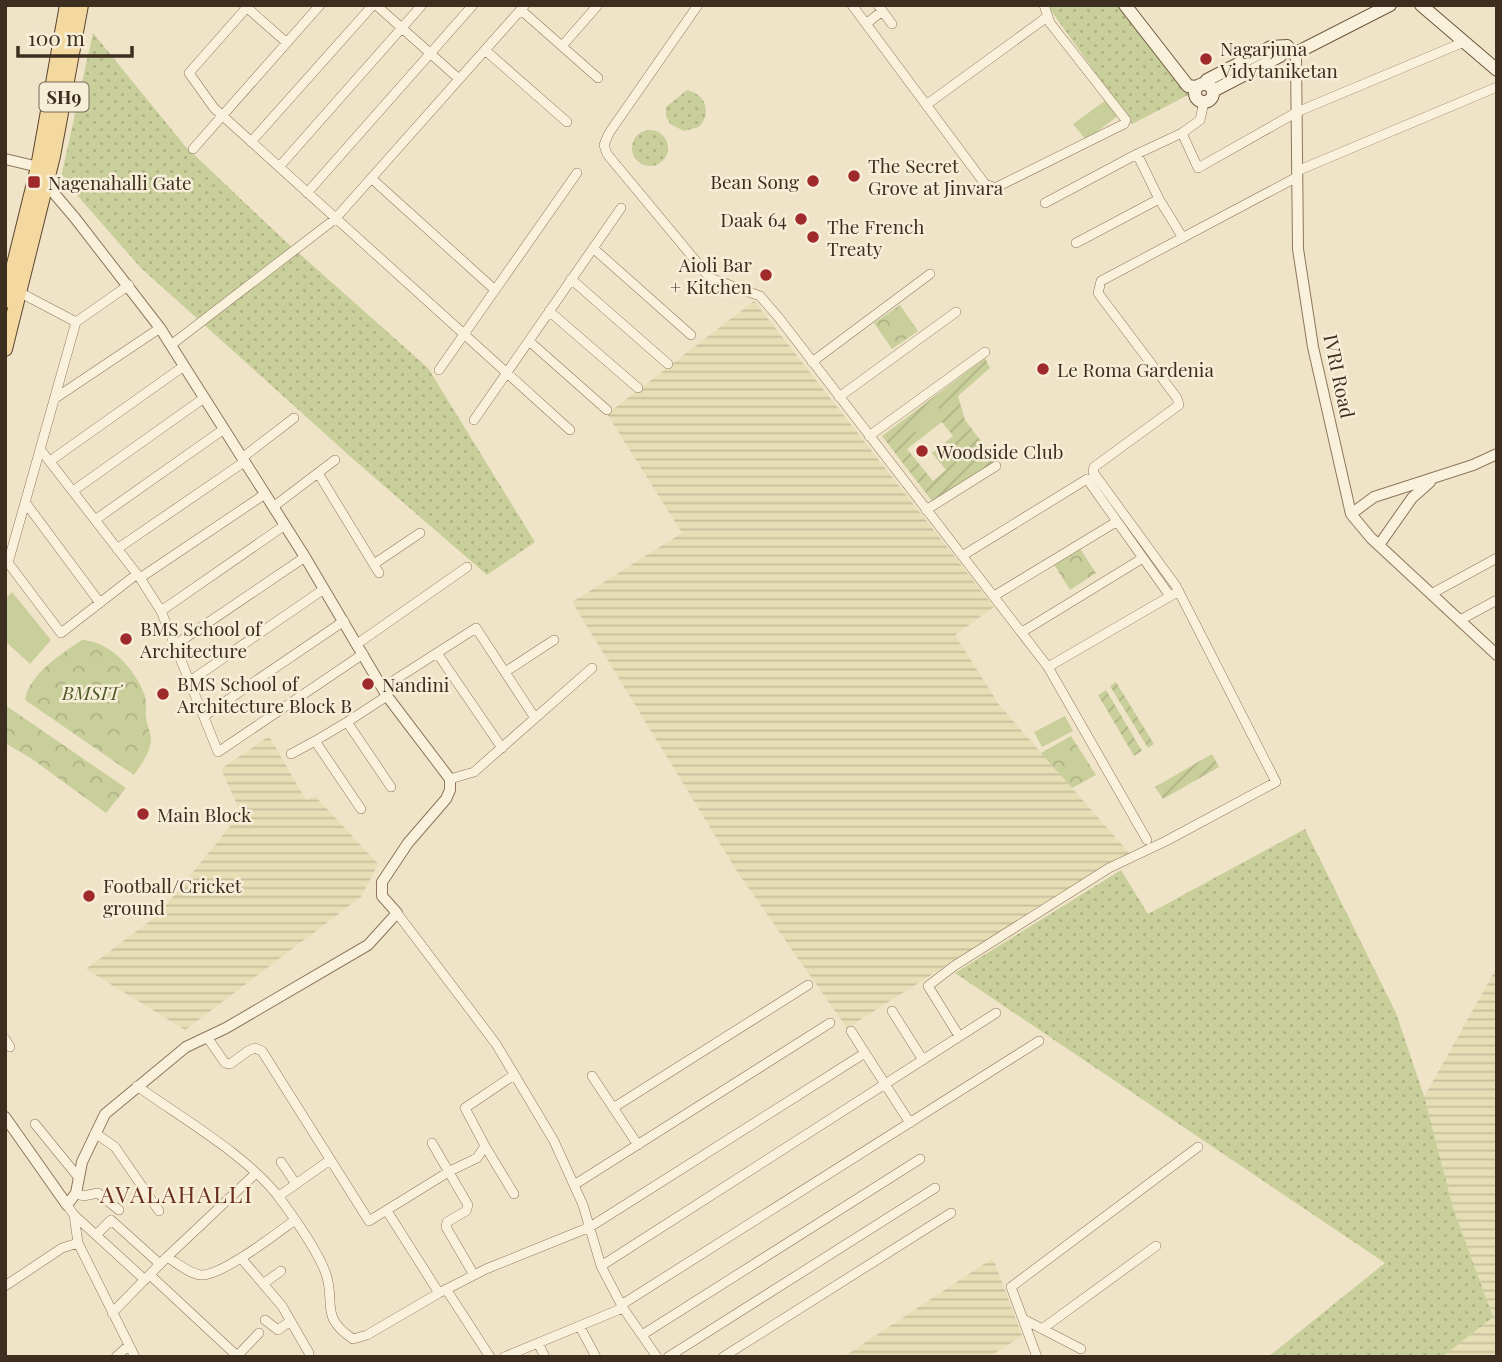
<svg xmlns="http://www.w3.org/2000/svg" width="1502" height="1362" font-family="'Playfair Display',serif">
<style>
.farmland{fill:url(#farmland-rules)}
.grass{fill:url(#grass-dots)}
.park{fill:url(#park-crowns)}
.garden{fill:url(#garden-furrows);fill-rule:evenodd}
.pitch{fill:#c9cf9b}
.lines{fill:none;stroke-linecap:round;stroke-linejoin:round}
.minor-casing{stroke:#8d765c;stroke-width:10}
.tertiary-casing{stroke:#8d765c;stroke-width:12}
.secondary-casing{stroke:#6f573f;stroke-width:14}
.primary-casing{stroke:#5b4430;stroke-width:16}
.minor{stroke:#faf1dc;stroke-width:9}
.tertiary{stroke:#faf1dc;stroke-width:10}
.secondary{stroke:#faf1dc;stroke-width:12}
.primary{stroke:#f3d9a0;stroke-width:14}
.poi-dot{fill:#9e2a2b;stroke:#f7eed8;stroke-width:2.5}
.labels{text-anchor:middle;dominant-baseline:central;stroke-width:5;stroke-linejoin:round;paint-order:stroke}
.shield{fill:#f7eed8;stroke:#756857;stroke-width:2}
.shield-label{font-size:18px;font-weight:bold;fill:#3d2e20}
.poi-label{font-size:19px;fill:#3d2e20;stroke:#f7eed8;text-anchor:start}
.street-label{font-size:19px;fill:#3d2e20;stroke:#f7eed8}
.park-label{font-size:19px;font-style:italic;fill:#4d5a26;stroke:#f7eed8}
.quarter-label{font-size:23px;letter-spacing:2px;fill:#6b2e1e;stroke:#f7eed8}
</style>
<defs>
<pattern id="farmland-rules" width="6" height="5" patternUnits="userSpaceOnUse" patternTransform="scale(1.75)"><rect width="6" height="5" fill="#e6deb5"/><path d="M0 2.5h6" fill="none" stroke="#c6bf9b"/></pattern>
<pattern id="grass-dots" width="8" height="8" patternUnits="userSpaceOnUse" patternTransform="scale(1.75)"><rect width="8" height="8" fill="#c9cf9b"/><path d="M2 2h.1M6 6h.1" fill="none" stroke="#aeb285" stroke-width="1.8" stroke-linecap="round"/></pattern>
<pattern id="park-crowns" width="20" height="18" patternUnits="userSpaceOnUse" patternTransform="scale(1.75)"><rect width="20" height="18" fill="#c9cf9b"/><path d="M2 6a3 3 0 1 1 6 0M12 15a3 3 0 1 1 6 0" fill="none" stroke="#aeb285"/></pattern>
<pattern id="garden-furrows" width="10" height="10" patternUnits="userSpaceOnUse" patternTransform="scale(1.75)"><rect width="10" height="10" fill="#c9cf9b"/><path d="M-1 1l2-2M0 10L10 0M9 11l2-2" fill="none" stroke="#aeb285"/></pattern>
</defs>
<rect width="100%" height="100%" fill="#f0e4c8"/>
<path class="farmland" d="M754 301 994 607 955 635 1000 706 1131 855 1044 904 847 1028 738 873 572 602 682 533 607 414Z
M269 736 306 800 315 796 378 864 361 897 185 1030 86 969 157 916 241 813 221 769Z
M1497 967V1357H1442L1493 1317 1453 1208 1424 1097Z
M993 1258 1022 1336 989 1357H843Z"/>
<path class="grass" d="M1047 5H1120L1190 94 1132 124Z
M93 33 185 146 283 239 428 368 535 542 487 575 353 459 141 268 61 177Z
M687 90C706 94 712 113 699 127L684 131 670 124 666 116V107Z
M632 148a18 18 0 1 1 36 0a18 18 0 1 1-36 0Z
M1305 829 1396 1013 1424 1096 1453 1208 1493 1317 1442 1357H1268L1385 1263 955 973 1121 870 1148 914Z"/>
<path class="park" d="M900 305 918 331 892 349 874 323Z
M1079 547 1096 573 1070 590 1053 563Z
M82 640C111 641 136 671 145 696 147 703 145 711 146 718 147 725 151 733 151 740 150 753 141 765 134 775L25 700C29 674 61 654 82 640Z
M5 705 126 788 106 813 32 759 5 743Z
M1071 736 1096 775 1072 788 1041 753Z"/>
<path class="garden" d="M985 358 990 368 958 396 965 420 996 461 932 501 882 436ZM942 422 953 436 932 453 946 470 933 481 907 449Z
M1116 682 1154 744 1148 748 1110 686Z
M1106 690 1142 751 1134 756 1098 695Z
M1212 754 1219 767 1163 799 1155 787Z"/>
<path class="pitch" d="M1106 100 1118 116 1086 140 1073 124Z
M934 402 946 417 920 438 909 423Z
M12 592 51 640 30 664 5 641V599Z
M1065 716 1073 731 1042 747 1034 732Z"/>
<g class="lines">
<defs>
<path id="minor" d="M244 5 287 43
M249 5 189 73 214 108 570 430
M376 5 459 79
M698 5 609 133 604 145 607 154 710 278 760 296 779 318 1048 667 1147 840
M852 5 985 184 995 188 1124 124 1126 120 1050 23 1044 5
M878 5 892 24
M521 10 598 78
M866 24 882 11
M562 46 598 5
M485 50 567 122
M926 105 1047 17
M1182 133 1198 168 1297 112 1464 42
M251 142 373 5
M193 149 320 5
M1137 154 1159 199 1183 238
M279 167 422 5
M1297 171 1497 87
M371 178 495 290
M307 193 473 5
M1045 203 1137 154 1182 133 1200 120 1204 102
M1076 243 1159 199
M593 248 691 335
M571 279 668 364
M19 292 76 322
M549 311 638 388
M529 341 607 410
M171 345 335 219 525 5
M812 362 930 274
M439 370 577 173
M839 397 956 312
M54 399 160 328
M474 420 621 208
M869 436 985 352
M40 449 140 578 161 611 218 752 363 654
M242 458 294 418
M50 461 184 366
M318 473 379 573
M73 491 204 398
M25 502 100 603
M273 507 335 460
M926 510 996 466
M95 520 224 429
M117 549 244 462
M962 556 1087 479 1143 558 1022 632
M1143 558 1170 596
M6 560 61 633 137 574
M8 563 76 322 129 285
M374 564 420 533
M140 578 265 494
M1431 594 1497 558
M994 596 1116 522
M161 611 285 525
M1460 620 1497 600
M357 644 467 567
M175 645 305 557
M437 653 502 748
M1048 667 1179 591
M505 672 554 640
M190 681 324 589
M382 688 476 628 535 718
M387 696 347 722 391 787
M204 716 344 621
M347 722 315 741 361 809
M291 754 315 741
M450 779 474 772 592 668
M397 913 496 1044 554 1141 583 1205 601 1266 623 1308 657 1357
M892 1011 923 1060
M851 1031 910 1123
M959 1036 928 986 954 966 1109 868 1166 841 1276 782 1176 586 1093 472 1094 467 1179 405 1177 398 1098 293 1101 281 1297 177
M207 1037 225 1063 230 1064 248 1051 255 1048 262 1051 369 1221 450 1171 477 1158 485 1146 465 1108 514 1075
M5 1039 10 1047
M592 1076 638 1145
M137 1086C180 1117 250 1157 281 1200 295 1219 318 1251 326 1274 336 1304 319 1316 353 1339L367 1335 439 1293 486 1269 590 1227 865 1053
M613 1108 808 985
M35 1124 79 1178
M95 1133 115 1147 159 1211
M432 1143 468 1205 466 1211 447 1222 446 1227 474 1275
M485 1146 514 1194
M281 1162 296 1184
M574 1185 830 1023
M76 1193 83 1196 98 1193 119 1210
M279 1196 330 1160
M67 1205 74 1215 78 1243 135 1357
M387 1211 439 1293
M74 1215 145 1280
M96 1235 111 1220 160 1264
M167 1257C177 1263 190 1274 201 1275 222 1276 277 1233 295 1220
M241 1258 282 1306 309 1353
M601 1266 996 1013
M150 1275 235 1354H239L259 1333
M264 1283 281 1271
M5 1286 62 1248 78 1243
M446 1289 490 1357
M621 1305 1039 1041
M112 1313 167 1257 256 1173
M1023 1319 1081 1349
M265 1320 278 1330 289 1322
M580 1327 596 1357
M1042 1329 1156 1246
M642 1335 920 1159
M538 1343 545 1357
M116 1357 129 1345
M504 1357 623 1308
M668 1357 935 1188
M723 1357 951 1213
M1037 1357 1011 1287 1198 1147"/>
<path id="tertiary" d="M1294 54 1296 57 1298 249 1313 347 1351 514 1371 538 1497 655
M5 159 43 168
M1351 514 1374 497 1473 465 1497 454
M1379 545 1412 498 1430 482
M5 1117 67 1205 76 1193 82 1162 105 1114 186 1047 226 1028 368 945 397 913 382 896V882L408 843 446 799 450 790V779L387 696 305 557 160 328 75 218 52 191 45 188"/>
<path id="secondary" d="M1125 5 1188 86 1196 87
M1421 5 1497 70
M1287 46 1294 54 1390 5
M1195 93a9 9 0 1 1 18 0a9 9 0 1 1-18 0Z
M1205 84 1207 80 1271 47 1287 46
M1213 91 1280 56 1287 46"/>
<path id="primary" d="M5 301 38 167 67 5
M5 349 53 156 81 5"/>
</defs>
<use href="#minor" class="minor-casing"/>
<use href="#tertiary" class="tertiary-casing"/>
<use href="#secondary" class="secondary-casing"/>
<use href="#primary" class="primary-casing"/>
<use href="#minor" class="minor"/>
<use href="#tertiary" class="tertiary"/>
<use href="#secondary" class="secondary"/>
<use href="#primary" class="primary"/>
</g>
<g class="poi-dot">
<circle cx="1206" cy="59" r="7"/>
<circle cx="854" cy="176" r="7"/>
<circle cx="813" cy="181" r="7"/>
<rect x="27" y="175" width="14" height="14" rx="3.5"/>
<circle cx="801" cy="219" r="7"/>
<circle cx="813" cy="237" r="7"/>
<circle cx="766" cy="275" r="7"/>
<circle cx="1043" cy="369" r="7"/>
<circle cx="922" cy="451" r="7"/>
<circle cx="126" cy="639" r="7"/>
<circle cx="368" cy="684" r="7"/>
<circle cx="163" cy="694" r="7"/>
<circle cx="143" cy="814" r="7"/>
<circle cx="89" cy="896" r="7"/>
</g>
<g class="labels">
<rect class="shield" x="39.5" y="82.5" width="49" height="29" rx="5"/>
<g class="shield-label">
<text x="64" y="97">SH9</text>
</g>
<g class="poi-label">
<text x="1220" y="48">Nagarjuna<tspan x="1220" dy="22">Vidytaniketan</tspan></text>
<text x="868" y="165">The Secret<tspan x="868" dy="22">Grove at Jinvara</tspan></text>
<text x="799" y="181" text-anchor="end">Bean Song</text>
<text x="48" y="182">Nagenahalli Gate</text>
<text x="787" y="219" text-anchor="end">Daak 64</text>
<text x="827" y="226">The French<tspan x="827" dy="22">Treaty</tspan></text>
<text x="752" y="264" text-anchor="end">Aioli Bar<tspan x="752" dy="22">+ Kitchen</tspan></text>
<text x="1057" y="369">Le Roma Gardenia</text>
<text x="936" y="451">Woodside Club</text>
<text x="140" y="628">BMS School of<tspan x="140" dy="22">Architecture</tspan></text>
<text x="177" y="683">BMS School of<tspan x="177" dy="22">Architecture Block B</tspan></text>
<text x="382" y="684">Nandini</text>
<text x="157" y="814">Main Block</text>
<text x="103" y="885">Football/Cricket<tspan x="103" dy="22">ground</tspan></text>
</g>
<g class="street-label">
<text transform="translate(1340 376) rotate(78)">IVRI Road</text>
</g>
<g class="park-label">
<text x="91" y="692">BMSIT</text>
</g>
<g class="quarter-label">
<text x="177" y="1193">AVALAHALLI</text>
</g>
</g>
<rect width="1502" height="1362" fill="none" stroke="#3d2e20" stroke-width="14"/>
<path d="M18 46v10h114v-10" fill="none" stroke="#3d2e20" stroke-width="3.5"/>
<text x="28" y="46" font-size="21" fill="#3d2e20" stroke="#f7eed8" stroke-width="5" paint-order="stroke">100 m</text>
</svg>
